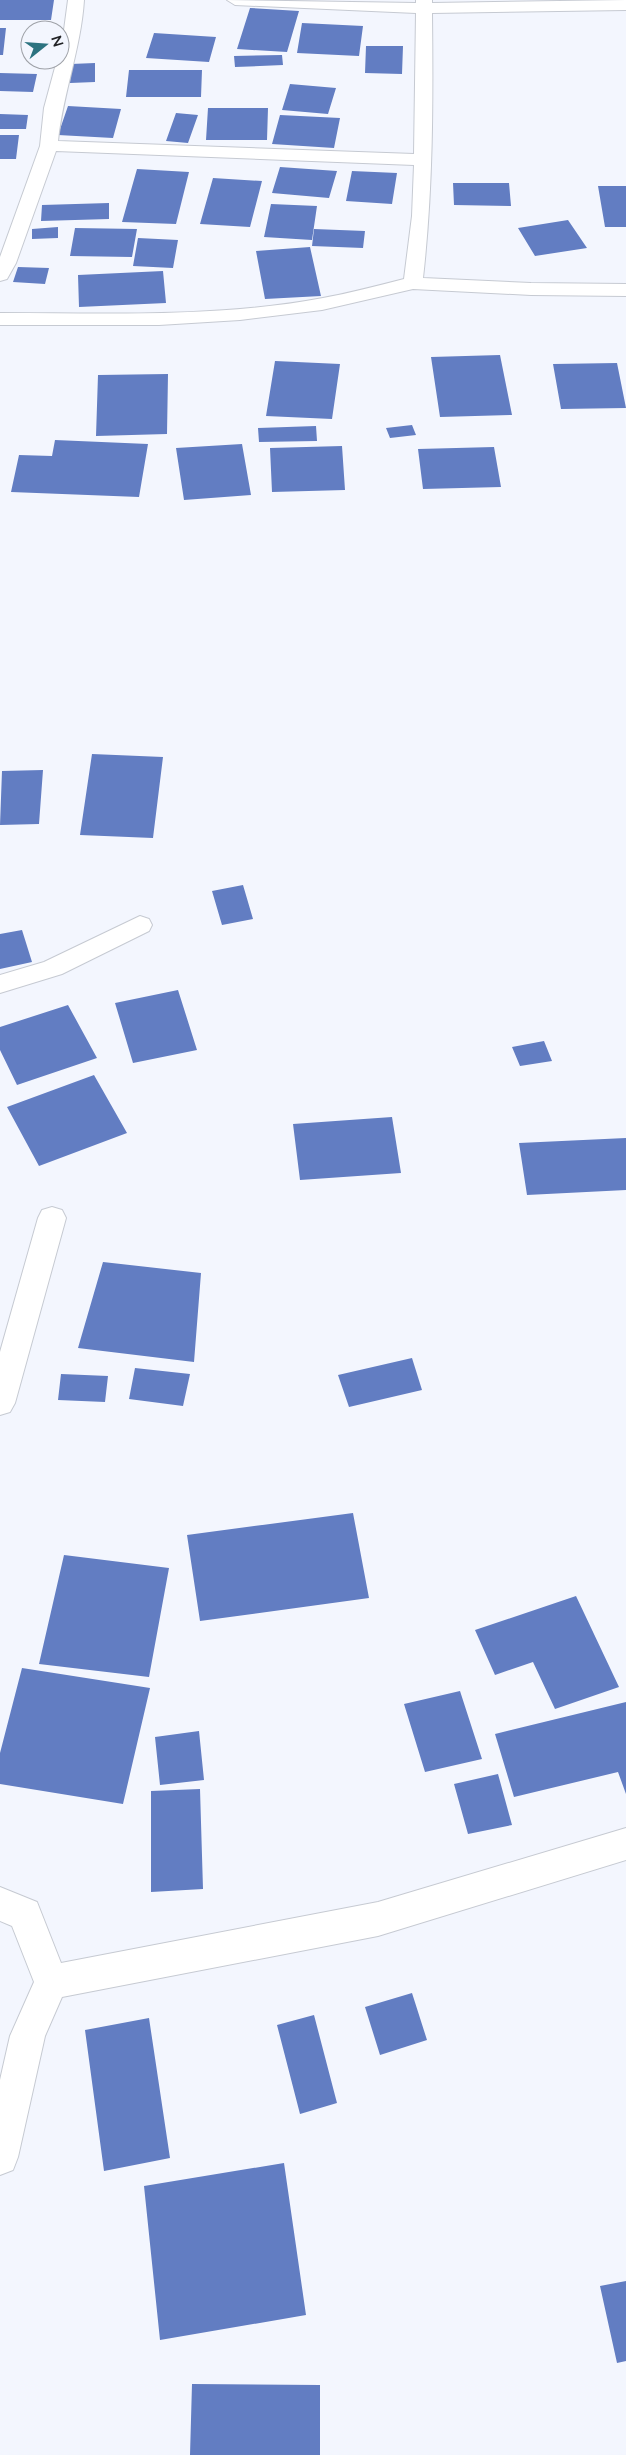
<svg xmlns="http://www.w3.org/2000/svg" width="626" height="2455" font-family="Lato,sans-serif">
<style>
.building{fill:#627dc2}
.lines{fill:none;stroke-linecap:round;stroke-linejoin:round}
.minor-casing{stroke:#c6cad2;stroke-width:2}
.minor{fill:#fff;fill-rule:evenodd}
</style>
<rect width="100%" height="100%" fill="#f3f6fe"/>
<path class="building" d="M0 0H54L51 20H0Z
M250 8 299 11 287 52 237 49Z
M302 23 363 26 359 56 297 53Z
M0 28H6L3 55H0Z
M154 33 216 37 209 62 146 58Z
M366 46H403L402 74 365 73Z
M282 55 283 65 235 67 234 56Z
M95 63V82L70 83 71 64Z
M129 70H202L201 97H126Z
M0 73 37 74 33 92 0 91Z
M290 84 336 88 328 114 282 110Z
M68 106 121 109 113 138 58 135Z
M208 108H268L267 140H206Z
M176 113 198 115 188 143 166 141Z
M0 114 28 115 26 129H0Z
M280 115 340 118 334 148 272 144Z
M0 135H19L16 159H0Z
M280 167 337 171 329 198 272 193Z
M137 169 189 172 176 224 122 222Z
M352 171 397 173 392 204 346 201Z
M213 178 262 181 250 227 200 224Z
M453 183H509L511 206 454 205Z
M598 186H626V227H605Z
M109 203V219L41 221 42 205Z
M271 204 317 206 312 240 264 237Z
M568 220 587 248 535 256 518 228Z
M58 227V238L32 239V229Z
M75 228 137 229 132 257 70 256Z
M314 229 365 231 363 248 312 246Z
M138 238 178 240 173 268 133 266Z
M310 247 321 296 265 299 256 251Z
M18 267 49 268 45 284 13 282Z
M163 271 166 303 79 307 78 275Z
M500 355 512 415 440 417 431 357Z
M275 361 340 364 332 419 266 416Z
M617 363 626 408 561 409 553 364Z
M168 374 167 434 96 436 98 375Z
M412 425 416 435 390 438 386 428Z
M316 426 317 441 259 442 258 428Z
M55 440 148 444 139 497 11 492 19 455 52 456Z
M242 444 251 495 184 500 176 448Z
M342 446 345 490 272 492 270 448Z
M494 447 501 487 423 489 418 449Z
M92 754 163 757 153 838 80 835Z
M43 770 39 824 0 825 2 771Z
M243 885 253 919 222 925 212 891Z
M22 930 32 962 0 969V934Z
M178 990 197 1050 133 1063 115 1003Z
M68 1005 97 1058 17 1085 0 1050V1027Z
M544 1041 552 1061 520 1066 512 1047Z
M94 1075 127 1133 39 1166 7 1107Z
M392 1117 401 1173 300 1180 293 1124Z
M626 1138V1190L527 1195 519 1143Z
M103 1262 201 1273 194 1362 78 1348Z
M412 1358 422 1390 349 1407 338 1375Z
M135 1368 190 1374 183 1406 129 1399Z
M61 1374 108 1376 105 1402 58 1400Z
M353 1513 369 1598 200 1621 187 1535Z
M64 1555 169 1568 149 1677 39 1664Z
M576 1596 619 1687 555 1709 533 1662 495 1675 475 1630Z
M22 1668 150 1688 123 1804 0 1784V1753Z
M460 1691 482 1759 425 1772 404 1704Z
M626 1702V1794L618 1772 514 1797 495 1734Z
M199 1731 204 1780 160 1785 155 1737Z
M498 1774 512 1825 468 1834 454 1784Z
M200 1789 203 1889 151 1892V1791Z
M412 1993 427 2040 380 2055 365 2007Z
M314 2015 337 2103 300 2114 277 2025Z
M149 2018 170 2158 104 2171 85 2030Z
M284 2163 306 2315 160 2340 144 2186Z
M626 2281V2361L617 2363 600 2286Z
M192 2384 320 2385V2455H190Z"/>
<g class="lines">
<defs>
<path id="minor" d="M68 0H84C81 48 63 93 58 141L414 154 416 13 235 5 227 0 416 3V0H432V3L626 0V10L432 13C433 102 433 190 423 278L531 283 626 284V296L531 295 413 289 322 310 240 320 159 325H0V313C107 313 217 318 323 298 350 293 377 286 404 279L412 216 414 165 56 151 16 263 7 279 0 281V257L40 146 44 108 57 60H60Z
M140 916 149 919 152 925 149 931 62 974 0 993V975L44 962Z
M52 1207 62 1210 66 1218 15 1403 10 1412 0 1415V1352L38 1218 42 1210Z
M626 1828V1860L378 1936 62 1997 45 2036 18 2157 13 2170 0 2175V2080L10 2036 34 1982 12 1926 0 1921V1887L37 1902 61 1963 378 1902Z"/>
</defs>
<use href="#minor" class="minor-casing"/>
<use href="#minor" class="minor"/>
</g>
<g transform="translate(45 45) rotate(73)"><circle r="24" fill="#f3f6fe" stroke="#9fa2a8"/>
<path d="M0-4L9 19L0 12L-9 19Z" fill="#2c7380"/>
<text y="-8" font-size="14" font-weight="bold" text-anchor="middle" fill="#222326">N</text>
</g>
</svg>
